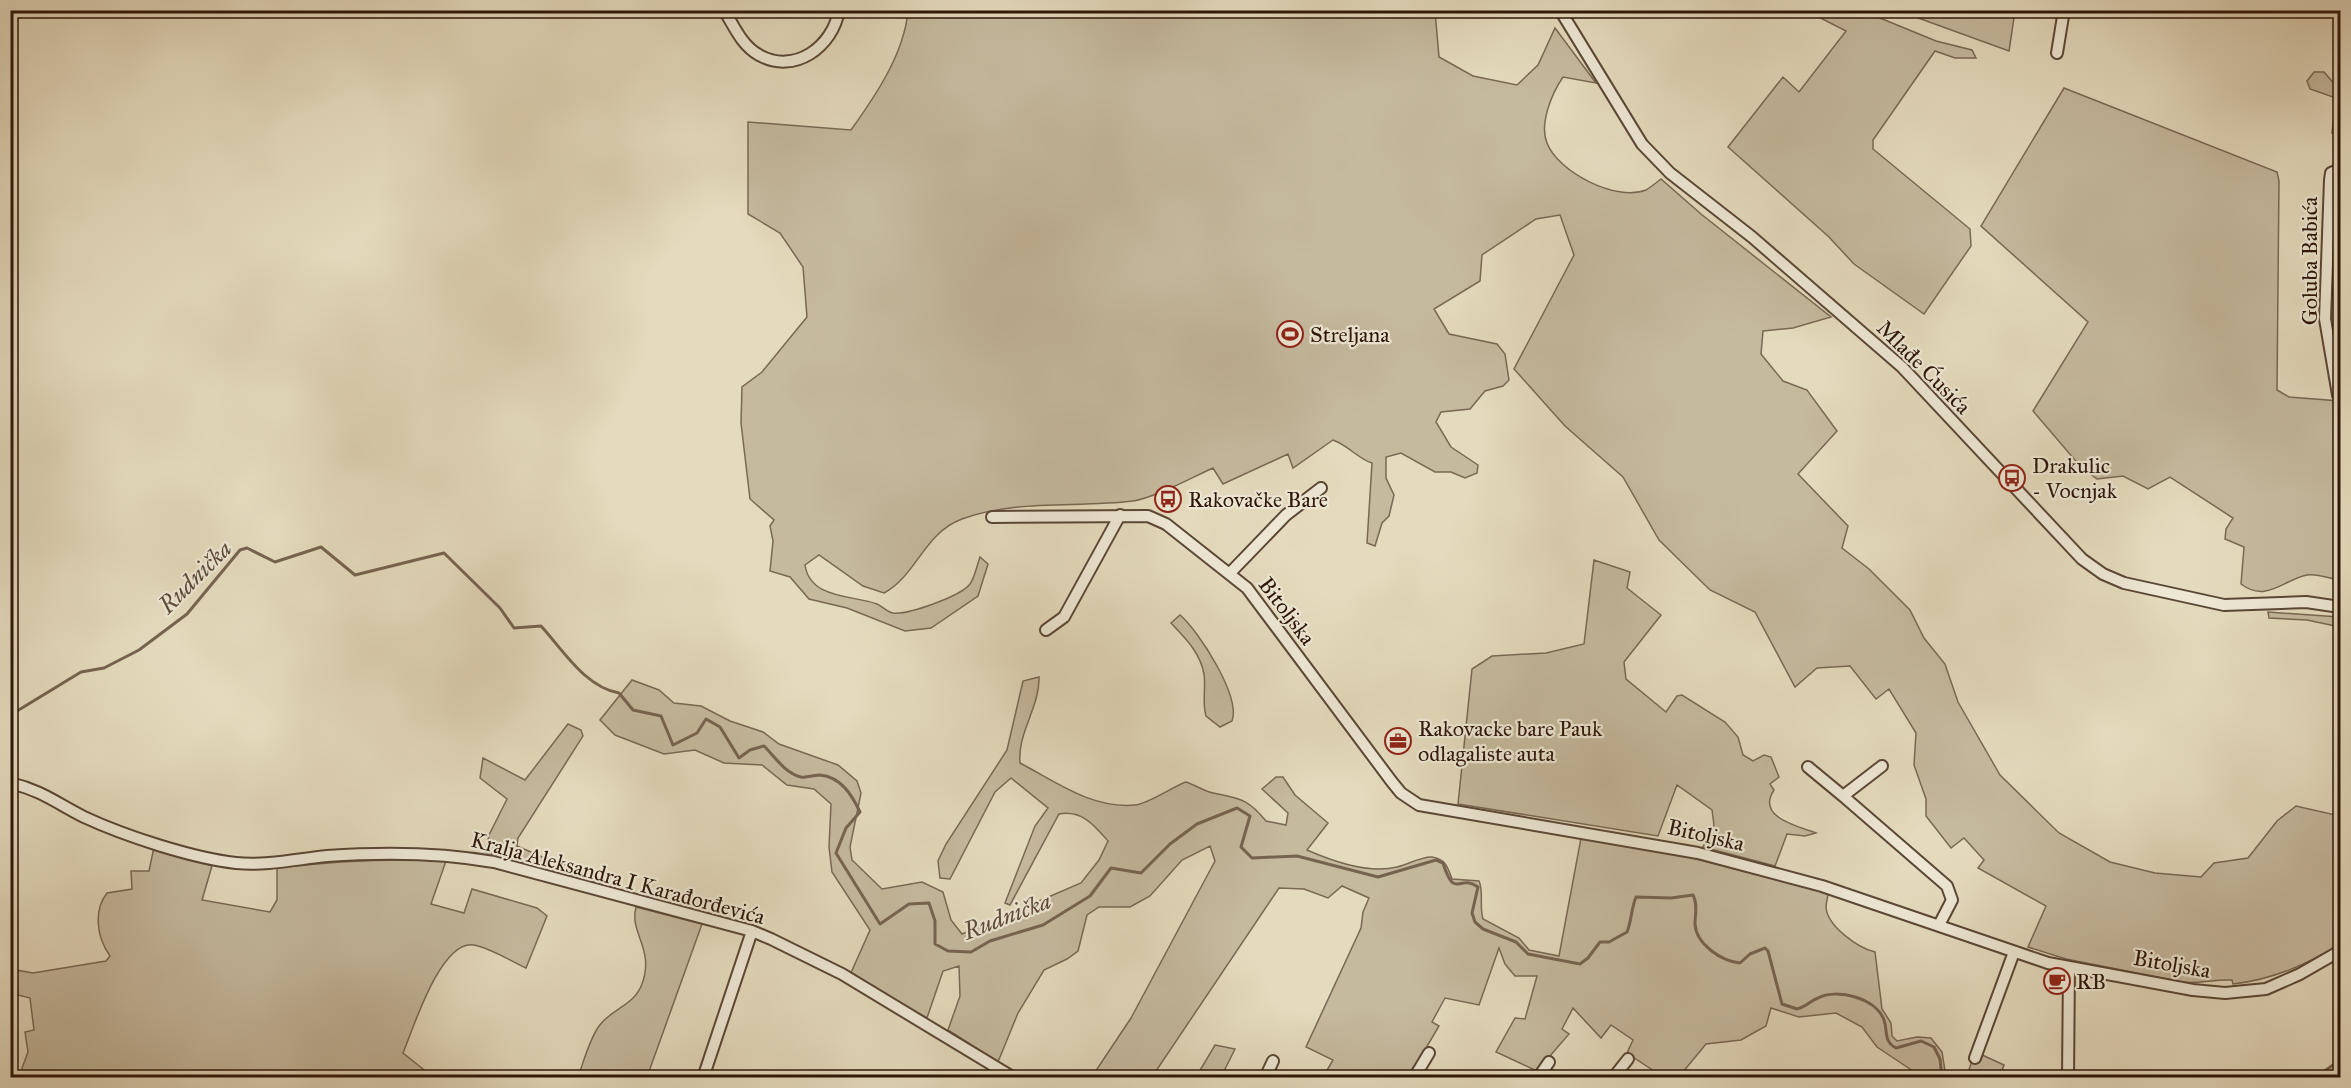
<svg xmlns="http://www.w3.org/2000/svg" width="2351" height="1088" font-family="'IM FELL Great Primer',serif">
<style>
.green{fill:#c5b99e;stroke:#796854;stroke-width:1.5}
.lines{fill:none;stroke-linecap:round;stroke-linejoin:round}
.stream{stroke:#766350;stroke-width:3}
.minor-casing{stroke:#5b4736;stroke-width:14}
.minor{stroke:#ede7d4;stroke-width:10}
.labels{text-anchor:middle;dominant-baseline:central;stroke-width:4.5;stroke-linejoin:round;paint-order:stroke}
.street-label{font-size:22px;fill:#2d1609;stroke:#ede7d4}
.poi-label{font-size:22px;fill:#2d1609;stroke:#ede7d4;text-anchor:start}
.water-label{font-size:24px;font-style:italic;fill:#5d4a39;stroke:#ede7d4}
</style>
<rect width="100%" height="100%" fill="#e4dabd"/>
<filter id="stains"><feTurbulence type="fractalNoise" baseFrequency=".00333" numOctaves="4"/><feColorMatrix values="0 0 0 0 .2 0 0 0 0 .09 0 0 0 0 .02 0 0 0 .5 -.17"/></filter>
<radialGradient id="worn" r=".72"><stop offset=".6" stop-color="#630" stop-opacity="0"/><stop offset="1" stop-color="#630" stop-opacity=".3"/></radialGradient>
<path class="green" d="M908 11H1435L1439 57 1473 76 1517 85 1538 65 1555 28 1596 83 1563 77C1552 93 1539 124 1547 143 1558 172 1616 202 1646 190 1651 187 1657 182 1661 179L1701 214 1831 317 1793 328 1763 331 1761 354 1783 381 1807 390 1837 431 1798 474 1848 526 1842 548 1869 569 1910 610 1924 638 1945 664 1958 702 2000 775 2059 833 2110 862 2155 873 2201 877 2214 863 2248 858 2277 821 2296 806 2340 816V945C2307 964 2272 980 2233 984L2232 980C2214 979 2199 984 2182 982L2066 959 2028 947 2046 906 1978 868 1984 860 1964 838 1951 848 1926 816V799L1914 765 1916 733 1889 689 1876 699 1850 666 1817 668 1795 687 1755 612 1710 590 1659 540 1623 477 1565 426 1514 369 1574 255 1560 215 1536 219 1482 255 1480 281 1434 309 1449 334 1497 344 1505 354 1509 380 1503 386 1485 391 1470 409 1441 412 1436 422 1451 447 1478 465 1477 473 1465 478 1451 472H1435L1401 453 1386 457V478L1394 495 1389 516 1382 523 1375 546 1367 543 1372 463C1358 459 1348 445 1333 440L1293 468 1288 454 1223 484 1213 468C1193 477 1154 498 1133 501 1076 508 1017 499 962 519 924 533 917 575 884 593L863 586 819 555 805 565C810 599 852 595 877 604 882 606 887 612 893 613 908 615 961 596 970 584 975 577 977 565 980 557L988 564 978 596 931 628 905 631 847 608 809 599 790 577 770 571 773 541 770 526 774 520 750 499 741 423 742 387 762 372 807 317 803 267 780 233 748 214V122L851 130C876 95 904 54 908 11Z
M1807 11H1863L1936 41 1972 50 1976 58H1955L1935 51 1873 140V149L1970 229 1971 246 1924 314 1854 264 1829 237 1728 147 1783 77 1799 92 1846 31Z
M1899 11H2015L2009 51Z
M2339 68H2340V136L2332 133 2336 98 2310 89 2307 81 2314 72H2324L2337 87Z
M2064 88 2277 172 2279 181 2277 390 2289 397 2340 401V580C2331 579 2317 573 2307 575 2283 580 2266 603 2241 584L2244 547 2225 539 2226 529 2233 518 2170 477 2148 489 2123 476 2097 479 2080 466 2033 411 2088 322 1981 226Z
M1594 560 1630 572 1627 588 1661 615 1624 662 1626 679 1666 712 1677 696 1682 695 1725 722 1738 737 1743 755 1753 761 1764 755 1771 757 1779 777 1770 784 1774 790C1756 817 1797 826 1816 833L1805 836 1787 834 1775 866 1703 847 1714 825 1712 810 1677 785 1658 836 1458 804 1472 669 1492 656 1546 653 1584 644Z
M2268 612 2339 617 2340 627 2307 620 2269 618Z
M1180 615C1199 631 1241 697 1232 721L1220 727 1206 716C1202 702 1206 688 1204 674 1200 652 1185 638 1171 623Z
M1039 677C1040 707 1017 733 1020 763 1056 782 1092 809 1135 805 1148 804 1172 787 1186 782 1195 785 1204 791 1213 793 1240 799 1247 798 1266 821L1286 825 1288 813 1262 789 1276 777H1283L1295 795 1328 823 1307 850C1332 861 1370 874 1397 867 1407 865 1422 856 1432 857 1446 859 1448 868 1452 879L1479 881C1484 892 1479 906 1483 919L1519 938 1529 950 1559 956 1581 838 1669 852 1828 893C1828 897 1826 903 1826 907 1827 926 1858 948 1875 952L1882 1009 1891 1023 1892 1036 1897 1041 1917 1037 1931 1038 1942 1052 1946 1077H1922L1877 1047 1862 1027 1836 1013 1799 1017 1771 1008 1766 1026 1741 1040 1706 1044 1678 1078 1663 1077 1627 1053 1633 1040 1611 1025 1601 1038 1573 1008 1562 1029 1569 1034 1537 1071 1496 1052 1515 1018 1525 1019 1537 976H1515L1505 964 1499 948 1479 1005 1445 998 1432 1022 1439 1026 1409 1077H1323L1333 1060 1306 1047 1361 928 1363 912 1369 898 1342 886 1328 898 1304 889 1279 888 1152 1077H1103L1095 1072 1131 1018 1215 861 1210 846 1182 860 1150 896 1130 907H1099L1087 915 1078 951 1067 959 1044 970 1018 1013 998 1062 948 1030 960 996 959 966 943 971 927 1018 850 975 870 930 832 872 829 847 831 804 814 789 787 785 762 765 724 763 695 750 664 754 615 735 600 720 632 680 659 690 674 703 701 706 730 721 763 732 779 744 838 765 857 781 861 793 850 847 852 860 882 889 922 882 943 892 951 920 962 934 1081 883 1099 860 1108 841C1094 825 1082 810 1059 814L1010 905 1005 903 1035 826 1048 808 1011 778 995 792 950 879 940 878 938 861 946 844 1007 750 1023 681Z
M568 724 581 730 583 736 518 838 517 846 547 859 597 875 602 881 601 886 485 852 489 835 507 799 480 778 483 758 525 780Z
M154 847 212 866 202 900 270 912 277 900V868C334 861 388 858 446 861L431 904 464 913 472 889 537 908 547 916 526 968C510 961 491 948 474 945 441 939 413 1029 403 1053L433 1077H23L22 1068 28 1052 25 1032 34 1030 30 998 18 995 16 970 33 973 106 961 110 956C97 938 93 911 107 893L132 889 131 871H149Z
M636 907 702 924 647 1077H578C584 1061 589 1040 599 1026 612 1008 634 1006 642 984 655 948 629 934 636 907Z
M1215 1045 1235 1049 1221 1077H1196Z
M1980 1054 2004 1065 2000 1077 1966 1078 1973 1058Z"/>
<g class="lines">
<path class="stream" d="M10 712 17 711 81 672 104 668 139 650 187 614 240 550 247 548 275 562 321 547 355 575 444 553 500 608 514 628 541 626C563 650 585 687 619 693L633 710 661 716 673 745 697 733 706 719 720 727 739 758 750 750 764 746C775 757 785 773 801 777 807 778 814 775 820 775 841 777 852 795 860 812L846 828 836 853 880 924 909 904 929 903 935 921V944L948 951 971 952 990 941 1043 925 1090 896 1111 868 1141 873 1170 844 1197 824 1237 808 1250 816 1241 847 1252 858 1297 856 1378 877 1436 860 1443 863C1455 901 1459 873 1478 887L1472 913 1475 922 1483 929 1516 942 1528 954 1580 964 1588 958 1600 942H1609L1627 932C1632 919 1631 909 1636 897L1671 898 1693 895C1698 904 1695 914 1695 924 1696 944 1721 961 1740 963L1750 954 1765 948 1768 951 1782 1004 1797 1009C1806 1007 1810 1001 1818 998 1837 988 1876 998 1884 1020 1888 1031 1883 1041 1896 1048L1921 1041 1934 1047 1940 1059 1942 1078
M2254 1078 2270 1075 2278 1078
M2315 1078 2340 1060"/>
<defs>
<path id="minor" d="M724 10C734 26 742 46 759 55 794 75 833 47 839 10
M1560 10 1642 144 1670 173 1752 237 1902 367 2082 559 2103 574 2124 583 2224 605 2306 602 2340 607
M2057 53 2064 10
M2338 395 2325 319 2330 180 2331 173 2340 169
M992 517 1148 516 1166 524 1247 588 1392 782 1401 793 1419 805 1698 853 1822 886 2048 963 2193 990 2225 993 2266 989 2300 974 2340 951
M1230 573 1286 515 1321 488
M1046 630 1064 617 1120 515
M1882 766 1843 796 1947 886 1952 900 1939 925
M1808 767 1843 796
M10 783C41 790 58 804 84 817 125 836 192 858 236 863 267 866 297 859 327 856 383 852 438 852 494 862L752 931 771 939 842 974 1014 1078
M1975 1058 2014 952
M703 1078 752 931
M1265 1078 1273 1061
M1414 1078 1429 1053
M1538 1078 1549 1062
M1613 1078 1628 1059
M2068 1078 2069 967"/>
</defs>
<use href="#minor" class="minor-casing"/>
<use href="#minor" class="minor"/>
</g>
<defs>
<symbol id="stadium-ring" viewBox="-11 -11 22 22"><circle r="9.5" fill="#ede7d4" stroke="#8f2418" stroke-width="1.5"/><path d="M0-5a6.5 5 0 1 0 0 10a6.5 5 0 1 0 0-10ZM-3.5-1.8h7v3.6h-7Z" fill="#8f2418"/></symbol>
<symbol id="bus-ring" viewBox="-11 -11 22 22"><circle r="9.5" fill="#ede7d4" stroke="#8f2418" stroke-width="1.5"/><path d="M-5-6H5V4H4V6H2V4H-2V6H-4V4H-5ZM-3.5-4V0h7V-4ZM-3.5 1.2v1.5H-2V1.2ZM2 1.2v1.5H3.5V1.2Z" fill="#8f2418"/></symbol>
<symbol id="office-ring" viewBox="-11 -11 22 22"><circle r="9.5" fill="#ede7d4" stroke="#8f2418" stroke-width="1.5"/><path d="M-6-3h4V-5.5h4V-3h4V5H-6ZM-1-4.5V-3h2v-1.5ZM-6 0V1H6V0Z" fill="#8f2418"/></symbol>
<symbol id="cafe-ring" viewBox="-11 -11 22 22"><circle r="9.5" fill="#ede7d4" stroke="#8f2418" stroke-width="1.5"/><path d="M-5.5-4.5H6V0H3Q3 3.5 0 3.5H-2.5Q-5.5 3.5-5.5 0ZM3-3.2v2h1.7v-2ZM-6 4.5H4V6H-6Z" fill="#8f2418"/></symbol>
</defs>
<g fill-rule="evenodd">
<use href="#stadium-ring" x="1275" y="319" width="30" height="30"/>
<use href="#bus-ring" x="1997" y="463" width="30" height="30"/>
<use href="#bus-ring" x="1153" y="484" width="30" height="30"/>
<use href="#office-ring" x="1383" y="726" width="30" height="30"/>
<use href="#cafe-ring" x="2042" y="966" width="30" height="30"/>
</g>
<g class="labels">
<g class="street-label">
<text transform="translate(2309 261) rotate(-90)">Goluba Babića</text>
<text transform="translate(1924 367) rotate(45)">Mlađe Ćusića</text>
<text transform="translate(1287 611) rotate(53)">Bitoljska</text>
<text transform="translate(1706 835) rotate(13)">Bitoljska</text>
<text transform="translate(618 878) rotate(15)">Kralja Aleksandra I Karađorđevića</text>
<text transform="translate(2172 964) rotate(10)">Bitoljska</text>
</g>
<g class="poi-label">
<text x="1310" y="334">Streljana</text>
<text x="2032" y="465">Drakulic<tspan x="2032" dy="25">- Vocnjak</tspan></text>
<text x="1188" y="499">Rakovačke Bare</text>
<text x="1418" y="728">Rakovacke bare Pauk<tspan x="1418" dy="25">odlagaliste auta</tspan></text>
<text x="2076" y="981">RB</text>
</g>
<g class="water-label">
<text transform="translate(195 577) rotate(-45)">Rudnička</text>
<text transform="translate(1007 916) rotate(-21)">Rudnička</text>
</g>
</g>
<rect width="2351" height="1088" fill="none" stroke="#e4dabd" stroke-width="36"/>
<rect x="12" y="12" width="2327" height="1064" fill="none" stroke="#2d1609" stroke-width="3"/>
<rect x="18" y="18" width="2315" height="1052" fill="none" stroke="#2d1609" stroke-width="1.5"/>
<rect width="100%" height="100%" filter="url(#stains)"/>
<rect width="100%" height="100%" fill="url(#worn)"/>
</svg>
